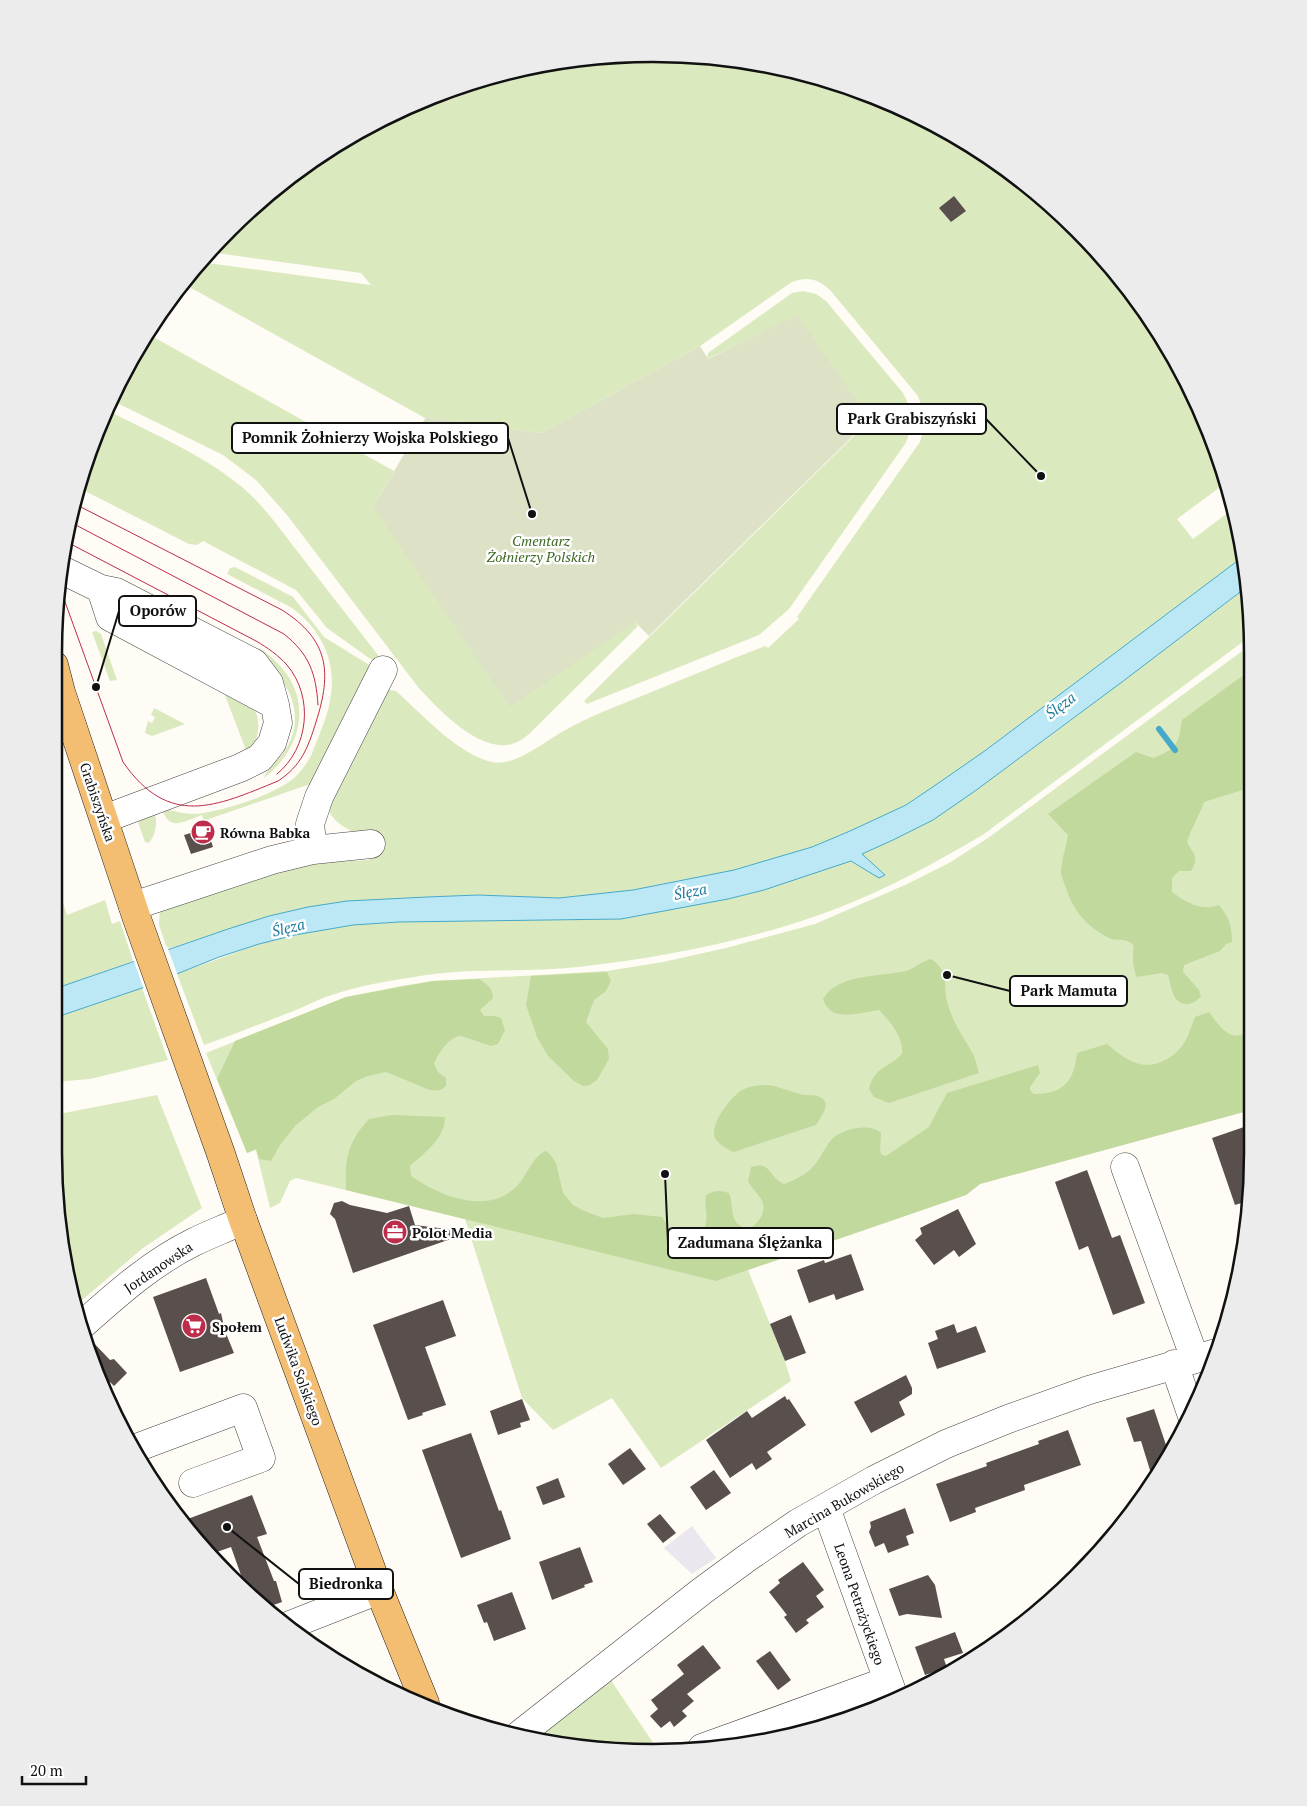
<svg xmlns="http://www.w3.org/2000/svg" width="1307" height="1806" font-family="'PT Serif',serif">
<style>
.industrial{fill:#ece6ee}
.green{fill:#dbe9bf}
.forest{fill:#c2d99e}
.cemetery{fill:#dde1c5}
.water{fill:#bbe8f4;stroke:#45a9c9}
.pier{fill:#fffbf5}
.lines{fill:none;stroke-linecap:round;stroke-linejoin:round}
.stream{stroke:#45a9c9;stroke-width:6}
.building{fill:#59504d}
.minor-casing{stroke:#444;stroke-width:29}
.major-casing{stroke:#222;stroke-width:29}
.minor{stroke:#fff;stroke-width:28}
.major{stroke:#f3be71;stroke-width:28}
.tram{stroke:#bd2d4b;stroke-width:1}
.labels{text-anchor:middle;dominant-baseline:central;stroke-width:5;stroke-linejoin:round;paint-order:stroke}
.park-label{font-size:14px;font-style:italic;fill:#3c6722;stroke:#fff}
.street-label{font-size:14px;fill:#111;stroke:#fff}
.poi-label{font-size:14px;font-weight:bold;fill:#111;stroke:#fff;text-anchor:start}
.water-label{font-size:15px;font-style:italic;fill:#1d7c9f;stroke:#fff}
.rim{fill:none;stroke:#111;stroke-width:2.5}
.leader{fill:none;stroke:#111;stroke-width:2}
.callout-dot{fill:#111;stroke:#fff;stroke-width:2}
.callout{fill:#fff;stroke:#111;stroke-width:2}
.callout-label{font-size:15px;text-anchor:middle;font-weight:bold;fill:#111}
</style>
<rect width="100%" height="100%" fill="#fffbf5"/>
<path class="industrial" d="M692 1526 716 1558 692 1574 664 1548Z"/>
<path class="green" d="M693 55 809 74 919 116 1019 178 1105 258 1192 388 1222 461 1227 482 1177 519 1193 539 1233 509 1244 556 986 750 940 782 906 805 850 831 812 847 734 870 633 890 559 898 478 895 347 901 308 907 269 916 167 949 159 925 160 905 276 865 369 860 373 840C354 832 335 827 327 807L385 689 396 691C422 714 457 754 492 762 513 767 542 744 560 733 589 716 618 706 649 693 688 677 726 661 765 646L768 648 799 619 797 617 920 442C925 426 924 411 918 396L830 290C818 279 808 276 792 282L700 346 541 433 426 417 425 418 184 284 200 262 371 285 361 273 209 252 258 202 354 134 461 85 576 59Z
M803 291 816 294 826 301 903 393C913 411 914 426 905 444L789 609 759 635 587 704 584 701 870 420 797 316 707 359 708 353 792 293Z
M148 334 394 471 373 507 635 622 638 626 529 734C524 738 519 742 512 744 479 753 438 709 418 687L287 515 256 480 223 455 111 400 134 353Z
M106 410C152 433 202 454 242 487 262 504 278 526 294 547 322 583 350 619 378 655L377 659 373 660 369 658 327 628 296 590 203 541 197 545 189 544 85 491 82 482 99 424Z
M235 567 293 597 324 637 371 666 313 783 206 820 203 819 202 815C184 821 169 833 162 808 173 811 184 814 196 814 222 812 274 795 294 778 301 772 306 764 311 756 318 737 329 715 331 694 336 660 320 628 292 608L227 574 230 568Z
M1248 586V638L984 834C937 862 889 888 838 908 758 939 662 958 578 967 523 973 468 967 414 977 389 981 362 985 338 993 323 997 310 1004 296 1010 265 1022 235 1034 204 1045L177 974 259 944 295 935 353 925 728 899 764 890 851 861 879 878 884 875 862 854C932 824 993 778 1054 733 1119 684 1184 635 1248 586Z
M96 631 101 634 117 680 110 681 92 632Z
M1249 646 1251 1110 980 1184 966 1195 748 1270 785 1361 791 1381 661 1468 612 1398 553 1430 522 1398 465 1219 296 1178 290 1181 280 1203 270 1208 256 1150 247 1153 206 1053 346 997 401 986 433 981 607 971 663 962 726 948 815 924 905 885 949 863 988 838Z
M259 648C312 682 312 740 264 778 269 763 280 761 287 747 301 725 296 692 276 675 270 669 262 663 255 658Z
M233 692C238 696 245 699 250 704 263 717 260 741 247 753L225 695Z
M154 708 185 724 152 736 145 733 148 721 152 723 155 717 151 715Z
M154 811C158 822 156 834 149 843L145 842 138 822 143 817Z
M54 877 67 915 105 900 112 924 120 921 133 961 54 989Z
M142 988 168 1060 90 1079 54 1082V1018Z
M157 1095 202 1208 143 1248 74 1307 54 1153V1115Z
M610 1679 658 1750 615 1751 533 1740Z"/>
<path class="forest" d="M1249 671V788L1204 802C1199 817 1191 828 1187 842 1193 854 1200 856 1191 871H1179L1172 878V892C1186 902 1201 912 1219 905 1229 917 1232 926 1232 942L1226 944 1220 951 1184 965 1183 972 1199 990 1201 996C1195 1004 1184 1008 1176 999 1172 994 1170 982 1168 975L1162 973 1137 977C1133 969 1132 955 1134 946 1126 936 1117 943 1107 937 1086 926 1073 910 1066 888 1064 883 1062 878 1061 873 1061 861 1066 847 1068 835L1048 814 1136 752 1153 758C1178 748 1178 745 1182 720Z
M931 959C951 972 942 986 948 1005 953 1023 964 1038 973 1054 976 1060 977 1067 979 1073L889 1103 874 1097 869 1089C875 1066 886 1070 902 1054 904 1038 890 1021 879 1010 861 1012 830 1024 823 999 838 973 881 977 906 971 915 968 922 961 931 959Z
M607 972 611 981 606 991 594 1000 586 1022 608 1049 609 1059 597 1080 590 1085 583 1086 574 1081 548 1056 537 1037 526 1005 531 976Z
M480 979C487 985 493 988 493 998L480 1010 484 1016H495L501 1018 505 1030 498 1044 491 1046 461 1036C450 1036 438 1053 434 1064L438 1072 446 1078V1086C441 1091 437 1091 430 1090L386 1072 368 1076 356 1081 334 1099 318 1107 295 1126 280 1145 271 1161 259 1159 256 1149 247 1153 217 1079 235 1041 346 997 433 981Z
M1209 1012C1220 1027 1232 1046 1251 1029V1110L980 1184 966 1195 716 1281 346 1190C345 1159 347 1143 369 1119L392 1115 445 1117C445 1139 424 1153 410 1166L411 1176C440 1196 487 1216 517 1186 527 1175 531 1159 545 1151L550 1154 556 1163 563 1193 573 1205 582 1210 603 1218 634 1214 662 1217C667 1224 671 1235 678 1240 690 1250 704 1236 706 1223 708 1214 704 1205 706 1195 715 1190 720 1190 729 1193 735 1208 727 1224 749 1229 759 1223 768 1210 761 1199 757 1193 752 1188 748 1182L751 1167C771 1160 769 1178 784 1184 793 1181 803 1176 811 1169 819 1161 824 1149 831 1140 841 1129 870 1122 881 1133L880 1151 882 1155 886 1156 929 1127 947 1093 1038 1065 1040 1073 1030 1087V1090L1034 1094C1064 1094 1074 1081 1077 1053L1107 1044C1126 1060 1143 1073 1167 1059 1173 1056 1178 1051 1182 1046 1188 1038 1191 1027 1195 1017Z
M769 1085C780 1087 789 1091 800 1094 806 1096 814 1094 820 1097 833 1103 820 1118 816 1125L734 1152C727 1149 719 1145 715 1138 709 1124 731 1097 742 1090 750 1086 760 1085 769 1085Z"/>
<path class="cemetery" d="M797 315 870 419 649 636 635 622 510 707 373 507 426 417 541 433 700 346 708 359Z"/>
<path class="water" d="M1244 556 1248 575V586L1122 682 975 791 933 820 893 840 862 854 885 875 879 878 851 861 764 890 728 899 621 919 399 922 353 925 295 935 259 944 219 957 142 988 54 1018V989L228 929 269 916 308 907 347 901 427 897 478 895 559 898 633 890 734 870 812 847 850 831 906 805 940 782 986 750Z"/>
<path class="pier" d="M167 946 178 976 144 990 133 959Z"/>
<g class="lines">
<path class="stream" d="M1159 729 1175 750"/>
</g>
<path class="building" d="M954 196 966 211 951 222 939 208Z
M207 828 213 847 191 854 184 835Z
M1244 1127 1252 1149V1191L1251 1200 1235 1205 1212 1138Z
M1087 1170 1112 1238 1120 1235 1145 1303 1113 1315 1088 1246 1079 1250 1055 1182Z
M342 1201 350 1205 387 1213 409 1206 415 1225 471 1232 353 1273 335 1219 330 1214 334 1203Z
M958 1209 976 1244 959 1257 954 1250 934 1265 915 1240 922 1234 920 1228Z
M851 1254 864 1290 836 1300 834 1294 809 1303 797 1270 824 1260 825 1263Z
M206 1278 219 1314 221 1313 225 1331 234 1353 180 1372 153 1297Z
M443 1300 456 1336 425 1347 446 1405 422 1413 423 1415 408 1420 373 1325Z
M791 1315 806 1353 785 1361 770 1324Z
M954 1324 957 1333 976 1326 986 1352 937 1369 928 1343 938 1339 935 1331Z
M90 1339 110 1360 114 1359 127 1373 114 1386 110 1382 103 1388 100 1382 85 1341Z
M906 1375 912 1388V1394L899 1402 905 1415 871 1433 854 1402Z
M785 1396 787 1400 789 1399 806 1425 767 1452 772 1459 756 1470 752 1463 730 1478 706 1440 747 1411 752 1418Z
M522 1399 530 1420 520 1423 521 1427 498 1435 490 1411Z
M1154 1409 1169 1454 1153 1480 1141 1441 1134 1442 1126 1418Z
M1068 1430 1081 1465 1024 1485 1025 1490 975 1508 976 1512 950 1522 936 1484 987 1466 986 1463 1039 1444 1038 1441Z
M471 1433 499 1511 501 1510 511 1539 461 1558 422 1450Z
M630 1448 646 1469 623 1485 608 1464Z
M714 1470 731 1493 706 1510 690 1487Z
M558 1478 565 1497 543 1505 536 1487Z
M252 1495 267 1534 257 1537 274 1581H276L282 1602 265 1608 258 1603 238 1580 242 1578 231 1547 214 1553 185 1520Z
M905 1508 914 1533 906 1536 909 1545 888 1553 884 1543 875 1547 869 1532 871 1527 870 1522Z
M660 1514 676 1533 663 1543 647 1524Z
M580 1547 593 1582 584 1585 585 1587 552 1600 539 1562Z
M803 1562 824 1590 816 1596 824 1607 806 1620 809 1623 796 1633 784 1617 787 1615 769 1592 780 1583 778 1580Z
M928 1575 935 1585 942 1618 907 1614 899 1616 889 1589Z
M512 1592 526 1629 494 1641 487 1622 484 1623 477 1605Z
M955 1632 963 1653 944 1659 947 1668 925 1675 915 1647Z
M703 1645 721 1668 687 1694 694 1701 682 1711 687 1716 674 1727 670 1721 661 1728 650 1716 658 1709 651 1700 684 1674 677 1665Z
M770 1651 791 1680 778 1690 756 1661Z"/>
<g class="lines">
<defs>
<path id="minor" d="M62 570 101 589 116 592 254 663 269 683 275 705 278 723 272 743 260 758 240 768 104 819
M101 589 110 617 275 705
M313 850 310 824 319 797 383 670
M133 906 272 860 313 850 371 844
M1125 1167 1195 1359
M81 1326C116 1295 151 1263 194 1242 210 1234 227 1228 243 1220
M1174 1364 1192 1416
M136 1448 243 1408 261 1458 193 1483
M826 1508 895 1700
M290 1625 379 1590
M519 1735 702 1591 747 1558 798 1523 874 1480 946 1444 1008 1419 1089 1390 1216 1353
M702 1748 887 1681"/>
<path id="major" d="M54 665 61 692 137 919 221 1154 243 1220 379 1590 425 1703"/>
</defs>
<use href="#minor" class="minor-casing"/>
<use href="#major" class="major-casing"/>
<use href="#minor" class="minor"/>
<use href="#major" class="major"/>
<path class="tram" d="M70 522 284 634C309 654 316 673 318 705
M65 541 256 641C268 648 278 655 287 665 314 697 309 748 277 774
M60 588 123 762C169 828 215 807 278 781 301 766 308 748 316 722 332 672 329 640 282 610L75 504"/>
</g>
<defs>
<symbol id="cafe-disc" viewBox="-11 -11 22 22"><circle r="9.5" fill="#bd2d4b" stroke="#fff"/><path d="M-5.5-4.5H6V0H3Q3 3.5 0 3.5H-2.5Q-5.5 3.5-5.5 0ZM3-3.2v2h1.7v-2ZM-6 4.5H4V6H-6Z" fill="#fff"/></symbol>
<symbol id="office-disc" viewBox="-11 -11 22 22"><circle r="9.5" fill="#bd2d4b" stroke="#fff"/><path d="M-6-3h4V-5.5h4V-3h4V5H-6ZM-1-4.5V-3h2v-1.5ZM-6 0V1H6V0Z" fill="#fff"/></symbol>
<symbol id="supermarket-disc" viewBox="-11 -11 22 22"><circle r="9.5" fill="#bd2d4b" stroke="#fff"/><path d="M-6-5.5h2.5l.6 2H6L4.5 2H-2.5L-4.4-4H-6ZM-1.5 3.2a1.3 1.3 0 1 0 .1 0ZM3 3.2a1.3 1.3 0 1 0 .1 0Z" fill="#fff"/></symbol>
</defs>
<g fill-rule="evenodd">
<use href="#cafe-disc" x="189" y="818" width="28" height="28"/>
<use href="#office-disc" x="381" y="1218" width="28" height="28"/>
<use href="#supermarket-disc" x="180" y="1312" width="28" height="28"/>
</g>
<g class="labels">
<g class="park-label">
<text x="541" y="540">Cmentarz<tspan x="541" dy="16">Żołnierzy Polskich</tspan></text>
</g>
<g class="street-label">
<text transform="translate(98 802) rotate(71)">Grabiszyńska</text>
<text transform="translate(158 1267) rotate(-34)">Jordanowska</text>
<text transform="translate(299 1371) rotate(70)">Ludwika Solskiego</text>
<text transform="translate(844 1500) rotate(-30)">Marcina Bukowskiego</text>
<text transform="translate(860 1604) rotate(71)">Leona Petrażyckiego</text>
</g>
<g class="poi-label">
<text x="220" y="832">Równa Babka</text>
<text x="412" y="1232">Polot Media</text>
<text x="212" y="1326">Społem</text>
</g>
<g class="water-label">
<text transform="translate(1060 705) rotate(-37)">Ślęza</text>
<text transform="translate(690 891) rotate(-11)">Ślęza</text>
<text transform="translate(288 927) rotate(-14)">Ślęza</text>
</g>
</g>
<path d="M0 0H1307V1806H0ZM653 62H653A591 591 0 0 1 1244 653V1153A591 591 0 0 1 653 1744H653A591 591 0 0 1 62 1153V653A591 591 0 0 1 653 62Z" fill="#ececec" fill-rule="evenodd"/>
<path class="rim" d="M653 62H653A591 591 0 0 1 1244 653V1153A591 591 0 0 1 653 1744H653A591 591 0 0 1 62 1153V653A591 591 0 0 1 653 62Z"/>
<path class="leader" d="M1041 476L986 419M532 514L508 438M96 687L119 611M947 975L1010 991M665 1174L668 1243M227 1527L299 1584"/>
<g class="callout-dot">
<circle cx="1041" cy="476" r="5"/>
<circle cx="532" cy="514" r="5"/>
<circle cx="96" cy="687" r="5"/>
<circle cx="947" cy="975" r="5"/>
<circle cx="665" cy="1174" r="5"/>
<circle cx="227" cy="1527" r="5"/>
</g>
<g class="callout">
<rect x="837" y="404" width="149" height="30" rx="5"/>
<rect x="232" y="423" width="276" height="30" rx="5"/>
<rect x="119" y="596" width="77" height="30" rx="5"/>
<rect x="1010" y="976" width="117" height="30" rx="5"/>
<rect x="668" y="1228" width="165" height="30" rx="5"/>
<rect x="299" y="1569" width="94" height="30" rx="5"/>
</g>
<g class="callout-label">
<text x="912" y="424">Park Grabiszyński</text>
<text x="370" y="443">Pomnik Żołnierzy Wojska Polskiego</text>
<text x="158" y="616">Oporów</text>
<text x="1069" y="996">Park Mamuta</text>
<text x="750" y="1248">Zadumana Ślężanka</text>
<text x="346" y="1589">Biedronka</text>
</g>
<path d="M22 1776v8h64v-8" fill="none" stroke="#111111" stroke-width="2.5"/>
<text x="30" y="1776" font-size="15" fill="#111111" stroke="#ffffff" stroke-width="4" paint-order="stroke">20 m</text>
</svg>
